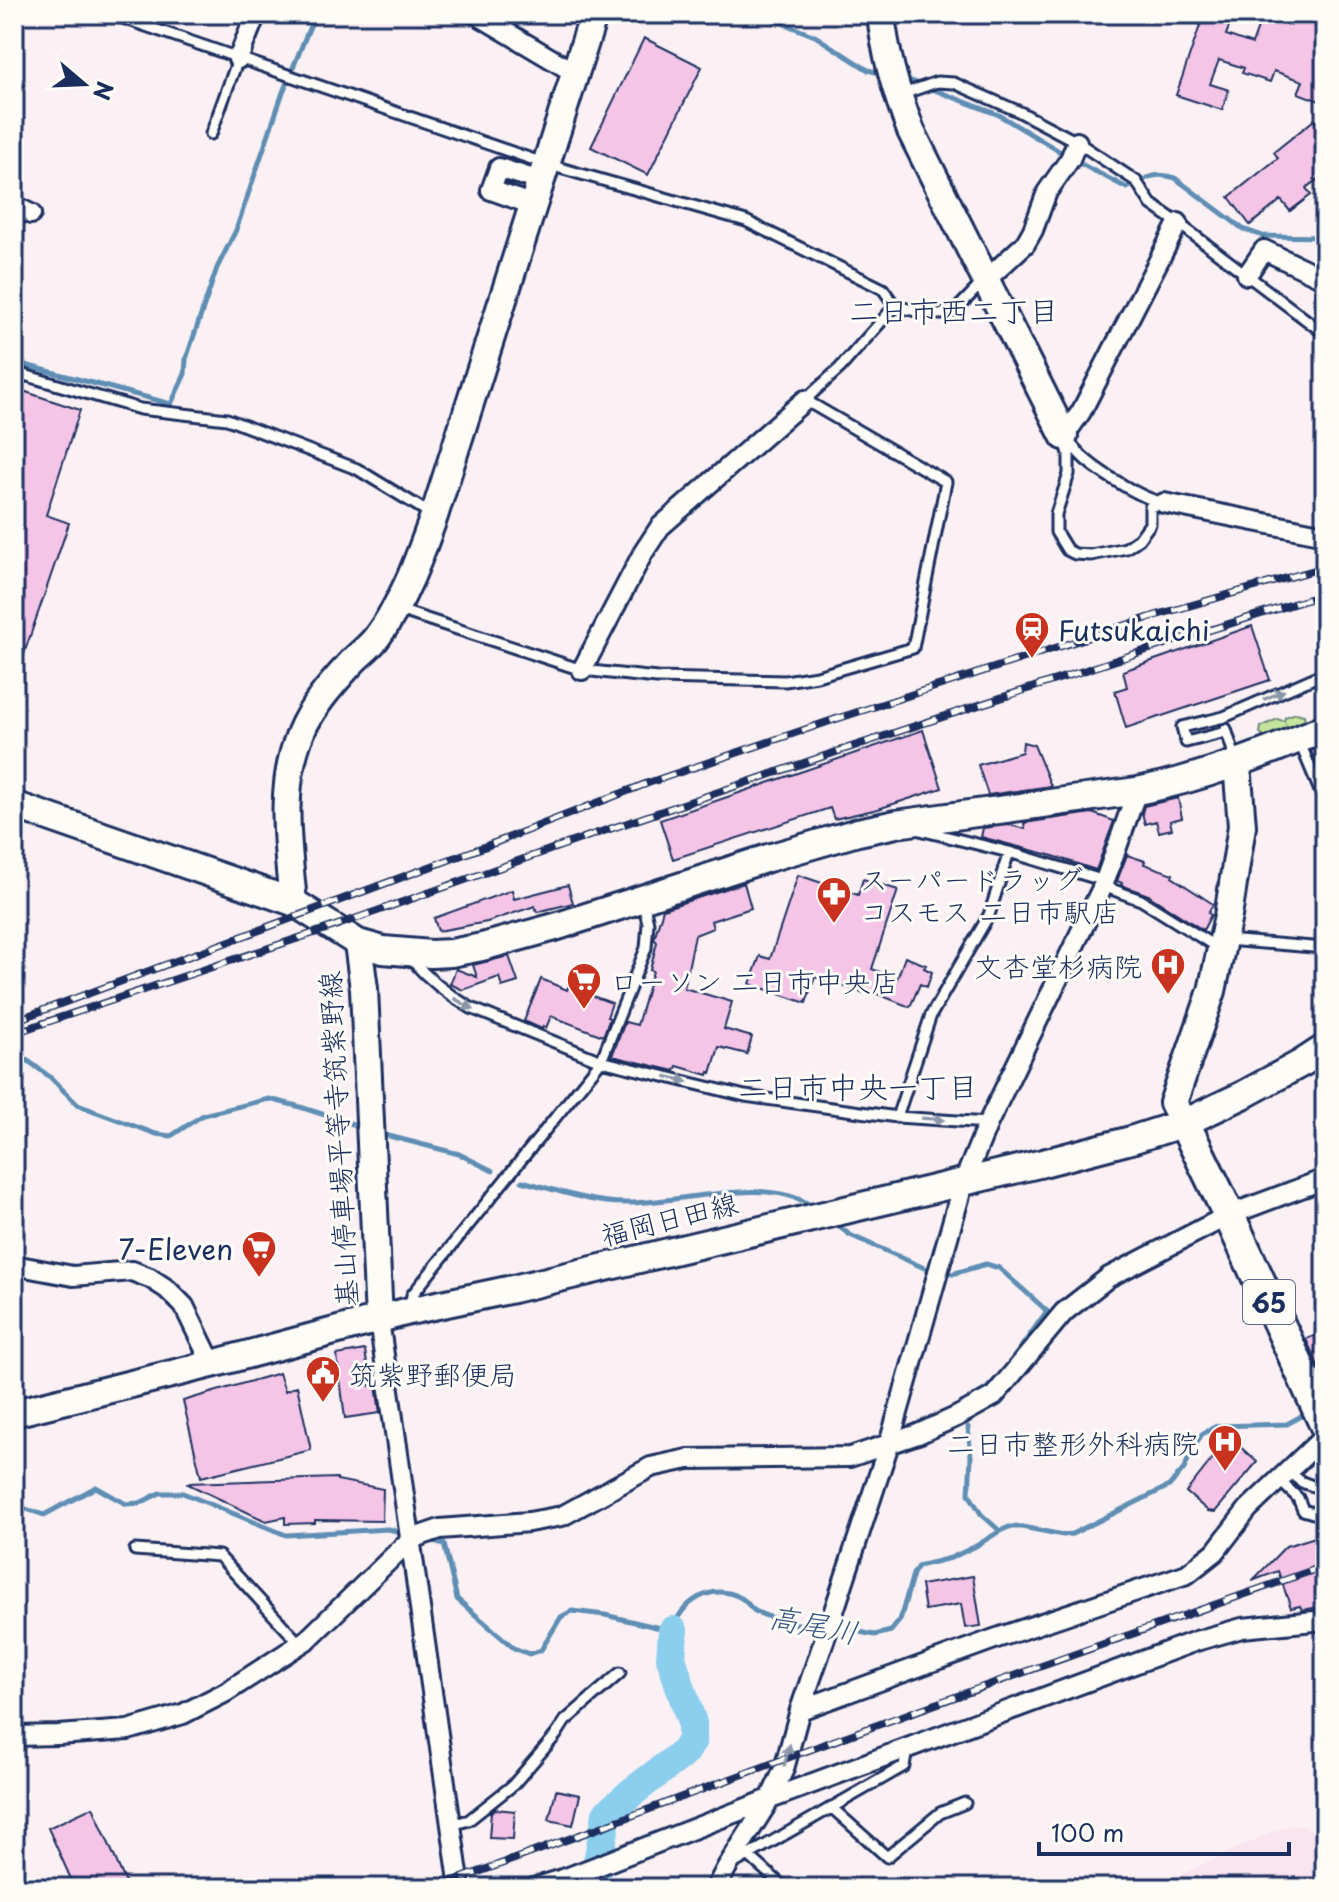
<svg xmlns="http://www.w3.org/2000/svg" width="1339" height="1902" font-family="'Playpen Sans','Klee One',sans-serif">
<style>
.built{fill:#f9e4f0}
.forest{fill:url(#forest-firs);stroke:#708a7e;stroke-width:2}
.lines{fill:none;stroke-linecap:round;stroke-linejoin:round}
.stream{stroke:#5f8eb4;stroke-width:5}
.river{stroke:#8cceed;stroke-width:30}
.building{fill:#f5c5e8;stroke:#1b2f5e;stroke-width:2}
.lane-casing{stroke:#1b2f5e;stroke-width:15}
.street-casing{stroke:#1b2f5e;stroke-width:24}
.secondary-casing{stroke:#1b2f5e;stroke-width:32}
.primary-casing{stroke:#1b2f5e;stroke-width:36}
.lane{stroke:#fdfcf7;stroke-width:9}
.street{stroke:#fdfcf7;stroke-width:18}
.secondary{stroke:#fdfcf7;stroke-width:26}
.primary{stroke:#fdfcf7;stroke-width:30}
.rail-casing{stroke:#1b2f5e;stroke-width:8}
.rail{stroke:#fdfcf7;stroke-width:5;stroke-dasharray:15;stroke-linecap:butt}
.oneway{fill:#8c96aa}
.labels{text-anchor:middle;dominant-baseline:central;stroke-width:6;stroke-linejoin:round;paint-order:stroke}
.shield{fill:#fdfcf7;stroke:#5f6c8c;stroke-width:2}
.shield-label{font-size:26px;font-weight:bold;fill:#1b2f5e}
.poi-label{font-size:28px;fill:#1b2f5e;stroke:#fdfcf7;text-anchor:start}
.street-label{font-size:28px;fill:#1b2f5e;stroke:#fdfcf7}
.neighbourhood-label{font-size:30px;fill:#1b2f5e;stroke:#fdfcf7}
.water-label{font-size:30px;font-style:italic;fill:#375782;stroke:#fdfcf7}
</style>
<defs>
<pattern id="forest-firs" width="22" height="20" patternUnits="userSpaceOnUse" patternTransform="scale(2)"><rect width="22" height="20" fill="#c5e59e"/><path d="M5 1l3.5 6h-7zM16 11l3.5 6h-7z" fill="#a9c58a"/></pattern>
</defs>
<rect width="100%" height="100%" fill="#fbf1f4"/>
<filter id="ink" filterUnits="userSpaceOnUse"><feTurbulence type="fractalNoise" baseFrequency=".0125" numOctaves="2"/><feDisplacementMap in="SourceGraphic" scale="16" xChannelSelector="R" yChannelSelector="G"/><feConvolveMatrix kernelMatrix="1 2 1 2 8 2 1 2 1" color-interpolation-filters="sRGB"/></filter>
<g filter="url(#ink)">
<path class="built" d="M1304 1826 1319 1833 1316 1877 1299 1888H1151L1283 1827Z"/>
<path class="forest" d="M1296 713 1304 715 1305 720 1303 723 1261 743 1263 735 1260 733 1261 727 1277 719 1284 721 1285 717Z"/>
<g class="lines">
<path class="stream" d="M731 14H739
M759 14 815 36 868 70 883 74
M901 77 999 115 1079 163 1127 188C1145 179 1154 171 1175 178L1243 229 1263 236 1325 237
M14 362 171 404 185 374 186 359 217 268 236 230 283 92 315 14
M14 1054 20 1055 50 1077 78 1105 156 1134 171 1136 203 1115 269 1099 297 1106 356 1125
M381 1134 459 1154 493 1171
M522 1181C556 1190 590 1203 625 1203 678 1204 769 1174 813 1207
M834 1223 850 1235 929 1270
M952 1274 986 1264 999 1268 1047 1311 1004 1371 986 1389 970 1399
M968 1427 971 1457 969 1494 981 1514 1000 1531
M14 1500 20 1507 44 1515 96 1487 126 1504 140 1503 160 1493H183L286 1535 388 1529 405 1533
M427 1539 444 1544 457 1599 514 1648 529 1654 541 1650 561 1617 572 1611 605 1615 673 1631C679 1602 714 1581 741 1598 747 1601 750 1608 755 1611 764 1616 788 1623 798 1624 807 1625 815 1624 823 1625
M833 1627 875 1635 891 1631 900 1620 913 1574 918 1566 951 1558 976 1546 1000 1531 1009 1527H1022L1063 1535 1072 1534 1169 1486 1184 1469 1194 1446 1202 1434 1216 1426 1287 1424 1307 1413"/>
<path class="river" d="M593 1888 607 1814 631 1793 685 1752 692 1740V1723L671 1658 673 1631"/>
</g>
<path class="building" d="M1204 14H1234L1226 35 1252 44 1263 14H1325V103L1298 93 1303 81 1274 71 1270 82 1242 73 1244 68 1219 60 1210 84 1229 90 1222 110 1176 95Z
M644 38 702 67 648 175 591 147Z
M1314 120 1325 134V174L1306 188 1311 195 1290 211 1281 200 1250 225 1229 197 1278 158 1274 152Z
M14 388 80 410 46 515 69 523 16 677H14Z
M1252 626 1270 680 1126 728 1115 691 1127 687 1123 671Z
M923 730 942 788 878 809 834 819 830 808 673 859 660 820Z
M1023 742 1034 745 1051 786 988 795 978 765 1022 752Z
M1325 745V784L1311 751Z
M1178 798 1182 818 1170 821 1172 829 1159 832 1156 821 1145 824 1142 813 1144 806Z
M1092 813 1114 821 1096 870 1050 855 981 837 983 828 1009 825 1025 829 1024 823Z
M1127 855 1145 861 1144 864 1173 874 1172 877 1213 904 1208 913 1211 915 1203 930 1151 897V896L1121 885 1122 883 1117 881Z
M798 875 858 895 863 879 898 890 872 969 897 979 905 957 926 965 924 968 932 972 927 987 920 984 910 1007 865 989 864 993 815 977 806 1003 750 984 760 956 770 959Z
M744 883 751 908 711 921 713 928 695 935 684 988 732 1002 724 1029 752 1037 747 1054 719 1047 711 1073 709 1072 708 1075 677 1066 675 1071 612 1056 625 1022 637 1025 653 971 650 970 657 942 654 939 663 909Z
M568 885 573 903 537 912 535 906 487 922 438 931 434 918 512 890 514 899Z
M509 956 518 982 502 987 499 977 463 990 450 984 456 969 477 977 473 965Z
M541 979 567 990 568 987 612 1003 607 1017 610 1018 603 1036 551 1016 546 1028 543 1026 542 1029 524 1021Z
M1319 1334 1325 1348V1381L1306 1339Z
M365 1350 370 1386 376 1385 380 1413 345 1418 337 1355Z
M279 1373 285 1391 297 1386 311 1450 201 1477 183 1401Z
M1224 1444 1232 1450 1237 1444 1257 1462 1215 1512 1208 1511 1186 1492Z
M337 1478V1480L383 1489 382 1521 315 1520V1523L285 1524V1517L266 1521 186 1483Z
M1325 1534V1554L1316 1558 1322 1587 1325 1586V1606L1302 1610 1300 1606 1291 1608 1278 1571 1252 1581 1286 1546Z
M973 1576 981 1626 965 1628 961 1604 925 1610 921 1585Z
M556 1790 580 1795 573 1825 549 1820Z
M93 1807 128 1888H75L48 1828Z
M495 1809 515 1811 513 1839 489 1838 491 1812Z"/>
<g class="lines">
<defs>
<path id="lane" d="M111 14 546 164 746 221 883 289 895 306 929 314H942L956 310 983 282
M14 24 19 14
M900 95 937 82 954 83 1020 112 1077 142 1136 181 1151 204 1178 223 1325 334
M211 134 238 59
M14 372 140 409 227 419 357 469 431 514
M1064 436C1071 444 1078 453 1086 460 1101 473 1144 500 1164 503L1150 507V524L1139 539 1126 548 1091 555 1075 554 1067 550 1056 532V514L1069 474V454Z
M399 610 582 670 657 678 785 681 817 676 913 648 946 482 805 400 840 368 895 306
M1226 729 1236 761
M1226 732 1186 742 1182 727 1224 717 1325 673
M1300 743 1325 803
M920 830 1009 852 1105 881
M1103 886 1141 900 1218 948
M1226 940 1325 948
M411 959C428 979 448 995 471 1008L601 1061 745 1096 897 1117 988 1123
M897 1117 931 1015 989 915 1009 852
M410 1306 412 1295 601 1061 646 948 648 923 643 901
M1279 1480 1298 1498 1303 1510 1313 1513C1320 1510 1325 1506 1324 1498 1324 1484 1307 1487 1299 1480 1295 1477 1292 1473 1289 1470
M135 1550 219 1556 300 1644
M831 1807 887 1857 940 1813 965 1803
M451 1825 469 1820 513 1785 556 1735 565 1721 620 1673
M748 1855 785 1888
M733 1864 904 1766 907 1749"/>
<path id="street" d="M476 14 575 73
M238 59 256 14
M533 205 491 190 499 168 540 181
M14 206 31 214
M1247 275 1264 250 1325 279
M986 280 1025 244 1033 230 1047 192 1070 159 1077 142
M1064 436 1081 412 1178 223
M1164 503 1325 535
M582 670 643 553 660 527 805 400
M14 1265 73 1276 132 1271 150 1278 167 1289 184 1306 212 1364
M379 1320 460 1888
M800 1710 997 1638 1187 1574 1215 1552 1248 1509 1325 1436
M14 1736 58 1735 128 1730 183 1714 226 1692 308 1639 411 1539 440 1529 529 1522 562 1516 651 1467 688 1459 850 1457 918 1434 956 1417 994 1396 1064 1312 1109 1277 1229 1215 1325 1179
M534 1888 569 1877 770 1799 1196 1641 1242 1628 1325 1620
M716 1888 727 1867 770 1799 784 1769 800 1710 826 1635 889 1444 964 1181 988 1123 1103 886 1137 791"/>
<path id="secondary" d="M881 14C885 55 896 92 911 131L1064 436
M14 805 293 902 358 943 383 950 431 954 451 953 482 947 555 927 768 858 858 832 896 824 1137 791C1203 778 1264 754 1325 728
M293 902C288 847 278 785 301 732 311 707 333 683 351 663 359 654 370 647 377 637 404 601 419 558 434 516L594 14
M358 943 364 989 379 1320
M1184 1123 1173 1103 1212 991 1228 916 1242 826 1237 764
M14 1413 212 1364 409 1311 513 1289 1043 1163 1131 1140 1184 1123 1243 1095 1302 1063 1325 1048"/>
<path id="primary" d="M1184 1123 1229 1215 1325 1424"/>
</defs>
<use href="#lane" class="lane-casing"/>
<use href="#street" class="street-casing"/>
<use href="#secondary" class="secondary-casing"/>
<use href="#primary" class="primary-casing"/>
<use href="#lane" class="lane"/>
<use href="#street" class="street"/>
<use href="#secondary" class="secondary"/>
<use href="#primary" class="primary"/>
<defs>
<path id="rail" d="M14 1021 505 839 648 783 836 719 1157 615 1325 567
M14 1033 332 927 589 836 842 750 1168 643 1325 594
M434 1888C552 1846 670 1801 787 1758 966 1692 1145 1629 1325 1566"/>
</defs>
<use href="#rail" class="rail-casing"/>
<use href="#rail" class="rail"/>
</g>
<defs><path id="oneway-solid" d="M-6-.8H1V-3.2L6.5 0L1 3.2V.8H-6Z" transform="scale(2)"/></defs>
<g class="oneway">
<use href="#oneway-solid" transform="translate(1274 695) rotate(-23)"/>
<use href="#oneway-solid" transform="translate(464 1004) rotate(30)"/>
<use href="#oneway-solid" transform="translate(677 1079) rotate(14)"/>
<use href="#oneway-solid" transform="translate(933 1119) rotate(4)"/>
<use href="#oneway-solid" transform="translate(787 1755) rotate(-75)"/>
</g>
</g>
<defs>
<symbol id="station-pin" viewBox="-11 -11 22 30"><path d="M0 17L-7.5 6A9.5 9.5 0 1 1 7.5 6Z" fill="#c8321e" stroke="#fdfcf7"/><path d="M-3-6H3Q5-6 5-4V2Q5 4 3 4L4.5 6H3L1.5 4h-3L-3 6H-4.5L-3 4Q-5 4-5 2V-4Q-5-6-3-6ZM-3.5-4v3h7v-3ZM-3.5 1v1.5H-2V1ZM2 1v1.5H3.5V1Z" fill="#fff"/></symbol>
<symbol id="pharmacy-pin" viewBox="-11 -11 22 30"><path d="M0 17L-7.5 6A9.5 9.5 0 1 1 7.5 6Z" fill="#c8321e" stroke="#fdfcf7"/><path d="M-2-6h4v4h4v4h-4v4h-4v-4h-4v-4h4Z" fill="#fff"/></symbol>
<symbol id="hospital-pin" viewBox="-11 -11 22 30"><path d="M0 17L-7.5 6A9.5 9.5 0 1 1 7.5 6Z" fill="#c8321e" stroke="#fdfcf7"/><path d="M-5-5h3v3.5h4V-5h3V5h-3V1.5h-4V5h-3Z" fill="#fff"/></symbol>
<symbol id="supermarket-pin" viewBox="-11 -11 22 30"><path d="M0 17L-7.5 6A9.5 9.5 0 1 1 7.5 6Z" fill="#c8321e" stroke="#fdfcf7"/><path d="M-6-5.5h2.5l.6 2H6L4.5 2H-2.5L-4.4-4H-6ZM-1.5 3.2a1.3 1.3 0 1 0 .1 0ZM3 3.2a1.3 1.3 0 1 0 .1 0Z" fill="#fff"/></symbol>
<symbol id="civic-pin" viewBox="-11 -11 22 30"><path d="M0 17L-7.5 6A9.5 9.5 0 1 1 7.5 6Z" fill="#c8321e" stroke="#fdfcf7"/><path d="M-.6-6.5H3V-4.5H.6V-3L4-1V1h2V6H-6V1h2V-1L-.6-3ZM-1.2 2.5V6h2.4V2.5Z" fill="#fff"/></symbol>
</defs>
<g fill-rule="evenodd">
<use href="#station-pin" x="1012" y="609" width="40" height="54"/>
<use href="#pharmacy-pin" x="814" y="874" width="40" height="54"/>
<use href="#hospital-pin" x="1148" y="945" width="40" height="54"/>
<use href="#supermarket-pin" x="564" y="960" width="40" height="54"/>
<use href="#supermarket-pin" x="239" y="1228" width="40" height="54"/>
<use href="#civic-pin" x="303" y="1353" width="40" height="54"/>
<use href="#hospital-pin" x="1205" y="1422" width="40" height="54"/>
</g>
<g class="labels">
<rect class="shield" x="1243" y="1280" width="52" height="44" rx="6"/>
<g class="shield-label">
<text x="1269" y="1302">65</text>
</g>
<g class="poi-label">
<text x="1058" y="629">Futsukaichi</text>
<text x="860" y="878">スーパードラッグ<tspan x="860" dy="32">コスモス 二日市駅店</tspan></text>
<text x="1142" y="965" text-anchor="end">文杏堂杉病院</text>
<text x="610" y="980">ローソン 二日市中央店</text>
<text x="233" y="1248" text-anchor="end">7-Eleven</text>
<text x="349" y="1373">筑紫野郵便局</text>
<text x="1199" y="1442" text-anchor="end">二日市整形外科病院</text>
</g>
<g class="street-label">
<text transform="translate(337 1139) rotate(-93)">基山停車場平等寺筑紫野線</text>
<text transform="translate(669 1218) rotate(-14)">福岡日田線</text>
</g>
<g class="neighbourhood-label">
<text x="954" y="309">二日市西二丁目</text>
<text x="858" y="1085">二日市中央一丁目</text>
</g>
<g class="water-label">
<text transform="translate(814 1623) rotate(11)">高尾川</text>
</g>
</g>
<rect width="1339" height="1902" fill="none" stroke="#fdfcf7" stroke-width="48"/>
<rect x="24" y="24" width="1291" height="1854" fill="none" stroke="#1b2f5e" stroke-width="3" filter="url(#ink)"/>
<g transform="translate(84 84) rotate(109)" stroke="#fdfcf7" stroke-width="6" paint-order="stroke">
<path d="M0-6L14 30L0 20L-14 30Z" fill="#1b2f5e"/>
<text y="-12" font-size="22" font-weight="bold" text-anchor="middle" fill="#1b2f5e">N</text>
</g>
<path d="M1039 1842v12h250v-12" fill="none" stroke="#1b2f5e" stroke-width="4"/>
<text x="1051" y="1842" font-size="24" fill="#1b2f5e" stroke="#fdfcf7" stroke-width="6" paint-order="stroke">100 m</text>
</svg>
